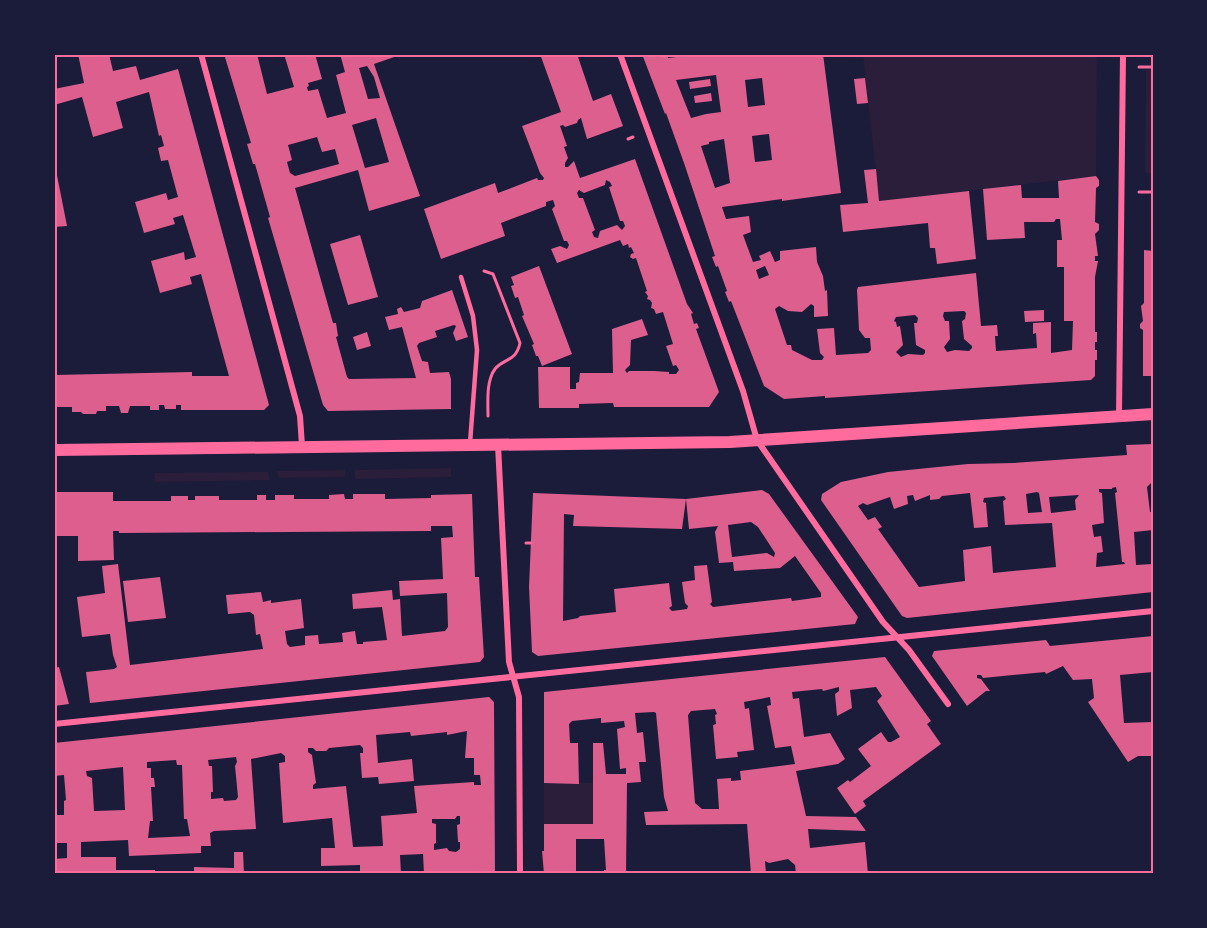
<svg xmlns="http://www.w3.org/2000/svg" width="1207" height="928" font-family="Manrope,sans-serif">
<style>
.green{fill:#2a1e3b}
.building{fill:#dd5f8e;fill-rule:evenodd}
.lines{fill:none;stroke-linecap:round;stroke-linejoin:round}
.path{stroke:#ff6b9d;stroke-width:3}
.service{stroke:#ff6b9d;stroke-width:4.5}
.minor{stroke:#ff6b9d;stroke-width:6}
.secondary{stroke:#ff6b9d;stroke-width:12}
.neatline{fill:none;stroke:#ff6b9d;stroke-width:2}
</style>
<rect width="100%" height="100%" fill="#1b1b3a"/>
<path class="green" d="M863 54H1097L1096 176 879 201Z
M1146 70H1153V175L1145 172Z
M451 468V477L355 479V470Z
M345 470V477L279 478 277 471Z
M268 472 270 480 155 482 154 473Z
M544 783H594L593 824H544Z"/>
<path class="building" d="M78 54H109L113 71 136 66 140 80 178 69 269 405 264 410H181V405H176V409H165L164 405H159V410H150V406H130L128 413H121L119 406H106V411H97L96 414H83L81 412H72V407H54V375L192 372V376H229L201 274 190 277 192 284 160 293 151 261 184 252 185 260 196 257 183 215 173 218 175 224 144 233 135 202 166 193 168 200 178 197 168 160 161 161 158 148 164 146 161 135 159 136 149 92 116 102 123 128 93 137 82 97 54 105V89L84 83Z
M224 54H257L267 94 294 87 284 54H315L322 79 308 83 309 86 307 87 308 91 318 89 327 118 346 113 336 75 345 72 340 54H396L397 56 374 64 420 196 369 211 358 170 295 188 333 323H336L338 336 336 337 347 377 349 379 416 378 402 327 389 330 385 317 398 314 397 309 401 307 404 312 420 308 422 301 452 290 468 337 456 341 453 333 456 326 454 325 435 331 437 337 419 343 417 346 422 361 428 362 430 373 449 372 451 379V409L328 411 323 405 268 218 270 217 255 164H253L247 144 251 143ZM367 66 374 77 380 98 368 99 359 68ZM376 118 389 162 365 168 352 125ZM317 137 322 152 335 149 339 164 295 176 290 173 287 162 292 160 288 145Z
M540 54H577L593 101 611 94 623 126 587 139 581 118 578 120 577 123 565 127 563 125 560 126 567 146 564 147 568 158 565 163V167H568L574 161 580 178 635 159 687 304 693 313 691 314 694 324 697 323 699 328 696 329 719 392 709 407H614L613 403 579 404V408H539L538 367H570V389H576V383L579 382 580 373H613L612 329 642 319 648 335 631 340 630 365 625 370 627 373 629 371H654L669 372V374H676L679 370 676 365 673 366 666 346 673 344 663 312 656 314 654 309 651 308 652 303 650 300 647 299 648 296 645 292 647 291 636 258 633 259 630 257 631 254 634 253 631 247 629 248 628 244 623 246 620 240 557 263 551 249 560 246 567 249 569 245 567 241H564L552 209 555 206 553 200 546 202V206L501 223 505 236 441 259 424 209 495 183 498 193 537 178 538 180H543L544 178 540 173 522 126 561 112ZM606 180 610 182 612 186 609 187 620 221H623L625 226 622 230 617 225 600 231 598 238 594 237 592 232 595 230 583 198H579L577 193 579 190 584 193 605 185Z
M642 54H667L668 58 702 54H823L841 193 782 201V199L722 207 726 219 749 216 751 232 743 235 753 262 761 260 759 256 770 251 775 262 780 260V251L816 247 817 262 823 276 825 291 827 290 828 316 814 317V306L811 304 802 312 788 311 779 306 775 309 787 345H791L792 350 812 360H822L824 357 820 353 817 329 834 328 836 355 868 353 871 350 870 338H865L859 330 857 290 858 287 976 273 981 326 997 325 998 336H995L996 351 1037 348 1036 333 1033 334V323L1051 322V353L1072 350 1073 321H1064V267H1057V240H1062L1060 219H1056L1054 222H1024L1025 238 987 240 983 189 1021 185 1022 198H1059L1058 181 1096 176 1099 180V186L1096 188 1095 222 1099 224V230L1095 234 1098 256H1095V261H1098L1095 277V332H1097V342H1095V350H1097V360H1095V376L1091 380 825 398V396L784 399 764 386 731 301 729 302 725 292 727 291 718 266 716 267 712 257 715 256 684 163 666 113 665 114ZM716 75 721 112 706 114 691 118 676 80ZM762 78 765 105 748 107 745 80ZM769 134 772 160 755 162 752 136ZM724 139 730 183 715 188 701 146 709 144V142ZM765 266 769 275 759 279 756 270ZM964 311 966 313 965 319 962 321 964 339 972 346V348L969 351 955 350 947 352 944 347 950 339 949 321H945L943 316 944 312ZM915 315 918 318 917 323H914L916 345 925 350V353L923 355 908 354 901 357 896 352 903 345 900 326 897 327 896 322 894 321 896 317Z
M865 78 868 103 857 104 854 79Z
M710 79 711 86 690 89 689 82Z
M711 93 712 101 695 103 694 96Z
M54 165H55L67 226 54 227Z
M876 169 879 201 969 191 976 259 937 264 935 248H930L928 223 843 232 840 205 868 203 864 170Z
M360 235 378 297 348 305 330 244Z
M1144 250 1153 251V376H1143V330L1140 328V324L1143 321 1141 306 1144 303Z
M539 266 572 354 542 366 538 356H536L532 345 534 344 522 316 524 315 518 297 515 298 511 286 514 285 511 277Z
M1044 310V321L1025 322 1024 311Z
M367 332 371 346 357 350 353 337Z
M1153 444V481L1147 487 1150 512H1153V530L1134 532 1136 565 1153 564V592L907 618 902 616 821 500 822 494 841 482 888 472 968 464 1014 463 1127 455 1126 445ZM1116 487 1117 492 1115 493 1122 562H1124L1125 564 1096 567 1097 553 1103 552 1101 536 1094 537 1092 525 1104 523 1102 493 1099 492V489H1112V488ZM1037 492 1039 493 1042 512 1028 513 1026 494ZM970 493 974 528 988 527 986 503 983 502 984 498 1004 496 1006 499 1003 501 1005 525 1052 523 1056 567 993 573 991 546 963 550 965 581 919 587 878 529 882 527 875 517 868 520 858 506 863 503 867 505 890 497 894 509 908 504 907 496 913 495 915 501 930 495V500L939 499 942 496ZM1079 495 1075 500 1076 510 1051 513 1049 497Z
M762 490 769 494 858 617 855 624 538 656 532 652 529 587 533 493 686 499ZM686 499 689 529 718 526 715 532 719 563 733 562 734 571 780 568 795 556 821 593V597L792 601 791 598 713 607 710 604 712 602 707 565 694 566 695 580 682 582 685 603 688 606 687 609 672 611 669 608 672 606 669 583 614 589 616 612 580 616 578 618 563 621 564 514 574 515 573 526 682 529ZM751 522 758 527 775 553 774 557 767 553 732 557 728 525Z
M54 492H113V501H171V496H188V500H195V496H219V500H257V495H266V500H275V495H294V499H329V495L344 494 345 499H353V494H385V499L431 498V495L472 494 475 577H479L484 657 480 662 90 703 86 672 114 669 117 667 113 655 110 634 82 637 77 597 105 593 102 566 118 564 130 665 263 649 260 634 256 635 254 615 250 612 228 614 226 595 261 592 263 602 271 600V603L301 599 304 628 285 631 287 644 290 647 305 645V636L318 635 319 644 343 642 342 633 355 631 357 644H363V642L387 640 382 607 353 609 352 594 392 590 393 600 400 599 402 636 445 631 448 627 447 593 400 596 399 581 443 579 441 538 453 537 452 526H431V531L119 533V531H113L114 560 78 561V536H54Z
M160 577 166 618 128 622 123 581Z
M1153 636V672L1120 675 1124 723 1153 722V756H1138L1128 762 1088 702 1094 698 1092 679 1073 680 1063 666 1046 674 1045 672 983 678 981 675H977V678L981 679 990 691H986L967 706 932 656 934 651 1046 640 1050 646Z
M885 657 931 721 927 724 941 744 863 801 866 806 855 814 837 788 848 780 850 782 871 766 858 749 881 732 888 742H891L900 737 877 701 882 696 876 687 850 690 852 708 837 716 835 694 839 691V687L823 691 822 689 792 692 793 699 799 698 804 737 830 733 845 759 838 764 796 771 806 816 856 817 866 831 808 829 810 848 865 842 868 874H796L795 865 788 859 769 863 765 861 766 874H751L747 824 646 825 644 812 668 811 664 797 656 713 654 712 635 713 637 733 643 732 646 762H639L641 782 627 783 626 874H604V870H606L604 839H576V874H544L542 851H544V824H593V743H603L606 774H626V768L620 769 617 729 625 727 624 721 601 723V718L572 721 569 724 570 743H578L579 784 544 783V692ZM770 697 771 705 767 706 775 748 791 746 795 764 740 771 741 780 731 781V778L717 779 719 809H702L695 803 688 715 691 711 715 709 717 714 715 715 716 724 713 725 716 759 738 757 737 752 754 750 749 708 745 709 744 702Z
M59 667 69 704 54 706V668Z
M489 697 494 702 495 874H424L423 854 400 855 401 874H360V865L321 866V848H335L332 818 283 823 279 763 285 762V756L281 753 251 759 256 829 214 831 210 833 211 846H201V853L129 856 128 840 81 842V857H116V870H155V871L186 872V874H116L100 873 99 871 93 874H54V859L67 858V843H54V815H64V801L66 800 64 775 54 776V743ZM467 731 465 758H474V775H480L481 785H474V782L414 786 417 813 381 816 383 846 353 847 346 786 313 789V785L316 783 312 755 308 752V748H313L316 751H326L329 748 360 745 363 748V753H360L362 778 378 777 379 784 414 781 412 759 378 763 376 735 410 732 411 736 447 732V735ZM236 757 237 762 235 766 238 797 236 800 224 801 223 798 211 799V792H213L212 766H209L208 760ZM176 760 177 765H182L184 819H187L190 836 148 838 150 821H153L151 787H155L154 778H151V768H147V762ZM123 767 125 810 94 811 92 778 87 776 86 771ZM457 816H460V824L457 825 458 842H460V849L456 852 449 851 447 848 434 850V844L436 843V824L432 823V819H455Z
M234 852H243L244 874H194V867L234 868Z"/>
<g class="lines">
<path class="path" d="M1139 67H1153
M628 139 633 137
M1139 192H1153
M484 271 493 274 520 343C516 362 504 358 495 369 486 381 488 402 488 416
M526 543H531"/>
<path class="service" d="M461 277 473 316 477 350 470 443"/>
<path class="minor" d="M201 54 300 416 302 446
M620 54 743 391 757 440 883 622 909 650 948 704
M1119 415 1123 54
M498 445 509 662 519 697 520 874
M54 724 1153 611"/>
<path class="secondary" d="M54 450 730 442 1153 414"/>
</g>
<rect width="1207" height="928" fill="none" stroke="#1b1b3a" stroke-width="111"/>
<rect x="56" y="56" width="1096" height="816" class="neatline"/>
</svg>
